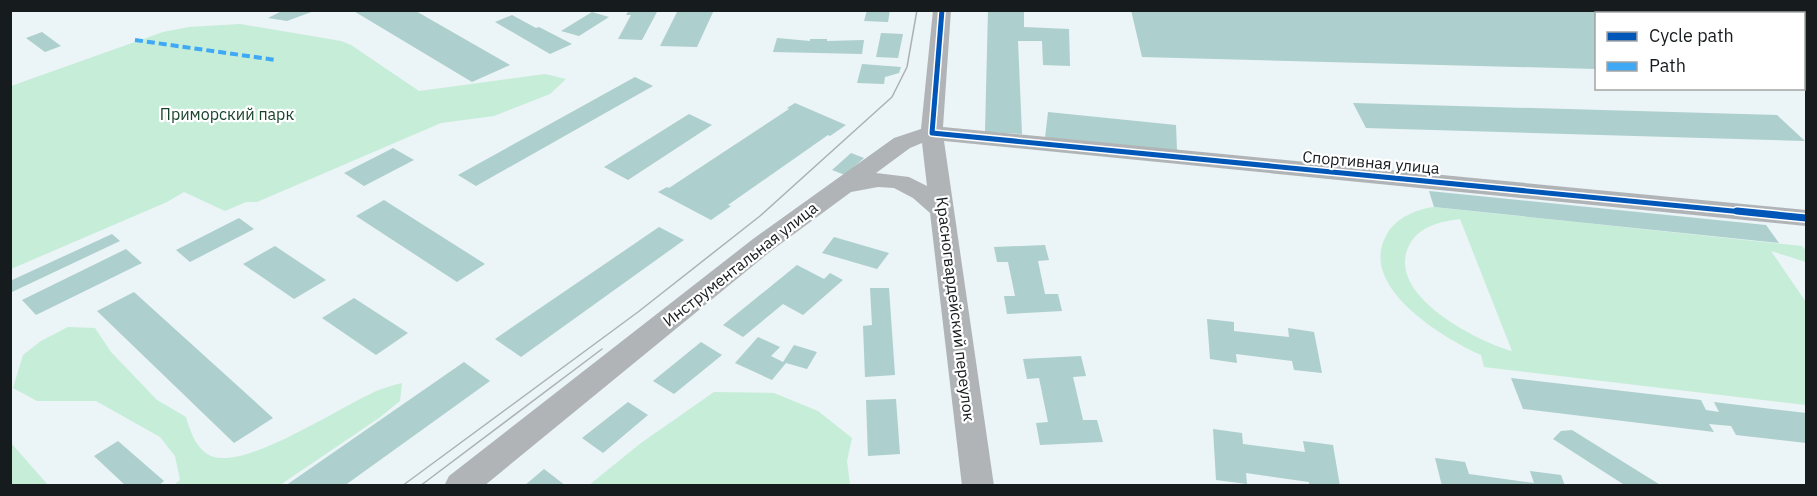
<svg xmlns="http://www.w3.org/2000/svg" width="1817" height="496" font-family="'IBM Plex Sans',sans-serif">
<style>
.green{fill:#c6edd8;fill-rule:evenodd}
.building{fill:#adcfcd}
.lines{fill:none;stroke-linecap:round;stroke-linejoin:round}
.secondary{fill:#b0b4b6;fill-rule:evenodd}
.tram{stroke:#acb2b3;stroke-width:1.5}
.quiet{stroke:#3fa9f5;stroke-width:4;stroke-dasharray:8 4;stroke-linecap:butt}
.cycleway-far1-casing{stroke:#fff;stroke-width:8}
.cycleway-casing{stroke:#fff;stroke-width:10}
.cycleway-far1{stroke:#0057b8;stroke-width:5}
.cycleway{stroke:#0057b8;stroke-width:7}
.labels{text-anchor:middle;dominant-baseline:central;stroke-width:4.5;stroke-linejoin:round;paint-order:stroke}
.park-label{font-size:16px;fill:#18432b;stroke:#fff}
.street-label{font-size:16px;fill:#161b1d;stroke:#fff}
</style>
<rect width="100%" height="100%" fill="#ebf4f6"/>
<path class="green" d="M240 24 341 41 351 45 419 91 545 74 566 79 550 94 494 116 441 123 257 202H246L225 211 184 192 167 202 11 269V86L163 32 189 27Z
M1433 207 1802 246 1806 251V262L1771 251 1806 302V405L1484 367 1481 355C1443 338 1356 286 1387 234 1396 218 1415 210 1433 207ZM1460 219 1512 351C1476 341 1380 292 1411 242 1421 226 1442 221 1460 219Z
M68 327 95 328 111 352 157 400 186 417C190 431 197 452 214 457 252 467 342 405 379 390 386 387 394 385 402 383L400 401 379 418 280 485H174L180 480 175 456 160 437 96 401H37L13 388 23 355 41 341Z
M714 392 774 393 818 411 852 438 847 461 850 485H589L641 443Z
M11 443 48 485H11Z"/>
<path class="building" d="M284 10H314V11L287 21 268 18Z
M352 10H414L510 65 472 82Z
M629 10H658L642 40 618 39 631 15H626Z
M678 10H714L697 47 660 46Z
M867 10H890L888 22 864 21Z
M988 10H1024V27L1069 29 1070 66 1043 65 1042 41H1018L1022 134 985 132Z
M1131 10H1806V75H1804V14H1596V69L1142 57Z
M592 12 609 17 579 36 561 31Z
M512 15 536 28 539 27 572 44 550 54 495 22Z
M42 32 61 46 45 52 26 38Z
M881 33 903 34 898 58 876 57Z
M777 38 810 41V39H827V41L864 40 862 54 773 52Z
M862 64 901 67 899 73 885 77 884 84 857 83Z
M635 77 653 86 476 186 458 175Z
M795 103 846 125 830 136 828 135 728 205 731 206 711 220 658 192 667 187 669 188 789 109 787 108Z
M1353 103 1777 115 1805 141 1366 128Z
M1048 112 1176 125 1177 151 1045 138Z
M689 114 712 125 628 180 604 167Z
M393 148 414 160 364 186 344 173Z
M851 153 864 158 845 175 832 170Z
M1429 191 1766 225 1779 243 1434 207Z
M384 200 485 264 457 282 356 216Z
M239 218 254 229 190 262 176 250Z
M659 227 684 240 521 357 495 339Z
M112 234 120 241 12 292 10 290V281Z
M834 237 889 253 877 269 822 253Z
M1045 245 1049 260 1038 261 1045 294H1058L1062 311 1007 314 1004 296H1015L1008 262H997L994 247Z
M275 246 326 280 294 299 243 264Z
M126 249 142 263 36 315 22 300Z
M797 265 824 279 830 273 843 280 803 315 783 304 743 337 723 325Z
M870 288H889L895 375 865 377 863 326 872 325Z
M134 292 273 418 234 443 97 311Z
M354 298 408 333 376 355 322 318Z
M1207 319 1234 322V331L1289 337 1288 328 1314 332 1322 373 1294 370 1292 361 1236 354 1237 363 1210 359Z
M758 337 780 347 771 356 783 362 794 345 817 352 807 369 786 363 772 380 735 363Z
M701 342 722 355 674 394 653 381Z
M1081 356 1086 376 1073 377 1083 420H1097L1103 442 1040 445 1036 423 1048 422 1039 378 1027 379 1023 359Z
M464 362 490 381 344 486H285Z
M1511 378 1701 400 1706 410 1719 412 1714 402 1806 413V443L1736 435 1731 426 1709 424 1714 432 1523 409Z
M896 399 900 454 868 456 866 400Z
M628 402 648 415 603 453 582 438Z
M1213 429 1242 433 1243 444 1305 452 1303 441 1333 445 1340 486H1309V482L1246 473 1247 484 1216 480Z
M1572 430 1662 486H1626L1553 439 1561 431Z
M118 441 164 481 158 486H126L94 456Z
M1435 458 1465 462 1469 474 1534 483 1530 471 1561 475 1565 486H1442Z
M544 469 566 486H524Z"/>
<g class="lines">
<path class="secondary" d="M933 10H951L943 127 1806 210V226L944 141 994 486H962L930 213 913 198 894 188 878 187 851 192 771 251 484 486H444L449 476 753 239 894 138 921 129ZM922 143 927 186 909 177 876 173 910 148Z"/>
<path class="tram" d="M402 486 638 312 760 216 892 97 907 67 917 10
M420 486 602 349"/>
<path class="quiet" d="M135 40 276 60"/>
<defs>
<path id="cycleway-far1" d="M942 10 932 133 1753 213"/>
<path id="cycleway" d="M1737 211 1806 218"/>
</defs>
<use href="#cycleway-far1" class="cycleway-far1-casing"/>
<use href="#cycleway" class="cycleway-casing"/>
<use href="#cycleway-far1" class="cycleway-far1"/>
<use href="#cycleway" class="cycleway"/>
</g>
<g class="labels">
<g class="park-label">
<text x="227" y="114">Приморский парк</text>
</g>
<g class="street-label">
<text transform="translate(1371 162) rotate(5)">Спортивная улица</text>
<text transform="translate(740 264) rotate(-38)">Инструментальная улица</text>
<text transform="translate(956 309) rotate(83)">Красногвардейский переулок</text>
</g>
</g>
<rect width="1817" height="496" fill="none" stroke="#161b1d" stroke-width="24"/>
<rect x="1595" y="12" width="210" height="78" fill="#ffffff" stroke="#a2a4a5" stroke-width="1.5"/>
<rect x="1607" y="32" width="30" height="9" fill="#0057b8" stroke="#a2a4a5" stroke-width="1.5"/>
<text x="1649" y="42" font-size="18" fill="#161b1d">Cycle path</text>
<rect x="1607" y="62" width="30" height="9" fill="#3fa9f5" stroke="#a2a4a5" stroke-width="1.5"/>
<text x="1649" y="72" font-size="18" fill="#161b1d">Path</text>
</svg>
